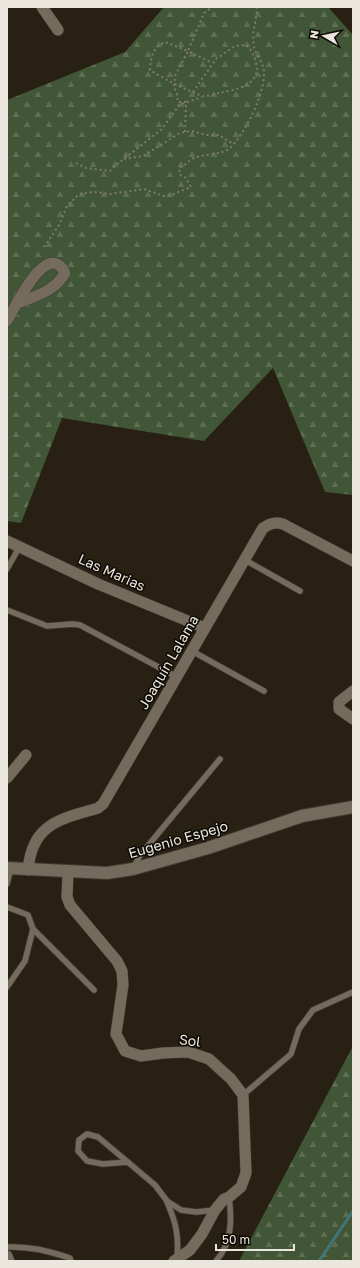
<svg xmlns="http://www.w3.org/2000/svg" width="360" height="1268" font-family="'Golos Text',sans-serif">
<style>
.forest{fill:url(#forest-firs)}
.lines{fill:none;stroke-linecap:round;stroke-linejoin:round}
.stream{stroke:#407678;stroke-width:3}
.service-casing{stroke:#403a32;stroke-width:7}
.minor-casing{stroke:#403a32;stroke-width:12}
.tertiary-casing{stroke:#403a32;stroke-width:14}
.path{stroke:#7f796e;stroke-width:2;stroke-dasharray:2 3;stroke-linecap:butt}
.service{stroke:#746b5c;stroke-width:5.5}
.minor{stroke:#746b5c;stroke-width:11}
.tertiary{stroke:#746b5c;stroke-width:12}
.labels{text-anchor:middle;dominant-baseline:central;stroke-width:3;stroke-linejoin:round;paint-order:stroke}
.street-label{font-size:14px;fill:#ebe7de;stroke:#0d0a05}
</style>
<defs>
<pattern id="forest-firs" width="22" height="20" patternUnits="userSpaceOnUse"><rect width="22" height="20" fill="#415636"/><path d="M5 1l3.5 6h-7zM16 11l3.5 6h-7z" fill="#5d6e53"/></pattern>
</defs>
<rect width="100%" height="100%" fill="#272013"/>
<path class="forest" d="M164 7H328L353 35V495L325 492 273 368 204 441 62 418 21 523 7 521V100L125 52Z
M353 1046V1261H239Z"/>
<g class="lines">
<path class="stream" d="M319 1261 353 1211"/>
<defs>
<path id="service" d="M245 560 300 591
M7 569 20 546
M7 610 47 626 73 624 80 625 177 677
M192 651 264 691
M133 868 141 854 220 759
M7 884 11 868
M7 907 28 915 33 929 25 961 7 987
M33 929 94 990
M243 1095 291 1054 299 1029 313 1010 353 992
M128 1162 103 1164 87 1161 78 1151 79 1140 87 1134 98 1137 155 1185 167 1201 181 1210 196 1212 215 1210
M167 1202C176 1223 179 1235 177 1259
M7 1247C30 1246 48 1251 70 1258L71 1261
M216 1261C232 1243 232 1220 229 1197"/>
<path id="minor" d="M42 7 58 30
M7 321C16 306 47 238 65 273 55 291 36 296 18 303
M7 541 98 584 205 628
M353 691 339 702V709L353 719
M7 778 26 755
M28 870C32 823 61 819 98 808L103 804 263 528C271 523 275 522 283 524L353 561
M68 872 67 897 70 905 117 961 122 971 123 985 116 1034 125 1051 141 1056 163 1053 188 1052 209 1059 231 1079 243 1095 246 1173 241 1187 229 1197 224 1199 215 1210 202 1234 190 1250 174 1261
M7 1256 9 1261"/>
<path id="tertiary" d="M7 868 107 873 133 869 208 848 302 816 353 807"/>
</defs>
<use href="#service" class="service-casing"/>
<use href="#minor" class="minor-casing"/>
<use href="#tertiary" class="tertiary-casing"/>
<path class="path" d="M193 92 216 59 235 46 246 45C252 50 254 55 256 63 262 85 235 90 219 93 215 94 209 96 204 96 197 96 157 75 150 70 151 57 152 48 165 42L188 51 204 13 212 7
M185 132 186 102H178L177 93 174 87 175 76 188 51 212 63
M124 159 143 156 180 133 192 131 206 135H219L233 144
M76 163 86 168 110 171 116 165 162 129 179 105 202 97
M44 247 59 225 67 206 79 194 94 192 110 194 144 189 163 196 171 195 191 187 186 178 179 174 180 167C186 165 187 162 192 159 203 153 220 156 230 148 246 132 265 94 264 71 264 63 255 55 254 46 251 33 257 20 257 7"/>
<use href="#service" class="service"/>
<use href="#minor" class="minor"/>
<use href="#tertiary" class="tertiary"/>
</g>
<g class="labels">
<g class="street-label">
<text transform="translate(112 572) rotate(24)">Las Marias</text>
<text transform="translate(168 662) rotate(-60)">Joaquín Lalama</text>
<text transform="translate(178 839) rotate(-16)">Eugenio Espejo</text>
<text transform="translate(190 1040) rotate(8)">Sol</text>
</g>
</g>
<rect width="360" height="1268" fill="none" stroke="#ebe7de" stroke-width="16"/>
<g transform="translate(324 36) rotate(279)" stroke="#0d0a05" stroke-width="3" paint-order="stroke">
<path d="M0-3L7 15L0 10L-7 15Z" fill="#ebe7de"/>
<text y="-6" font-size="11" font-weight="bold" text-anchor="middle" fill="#ebe7de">N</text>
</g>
<path d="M216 1244v6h78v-6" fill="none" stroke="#ebe7de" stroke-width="2"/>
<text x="222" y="1244" font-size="12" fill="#ebe7de" stroke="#0d0a05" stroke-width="3" paint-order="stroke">50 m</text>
</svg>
